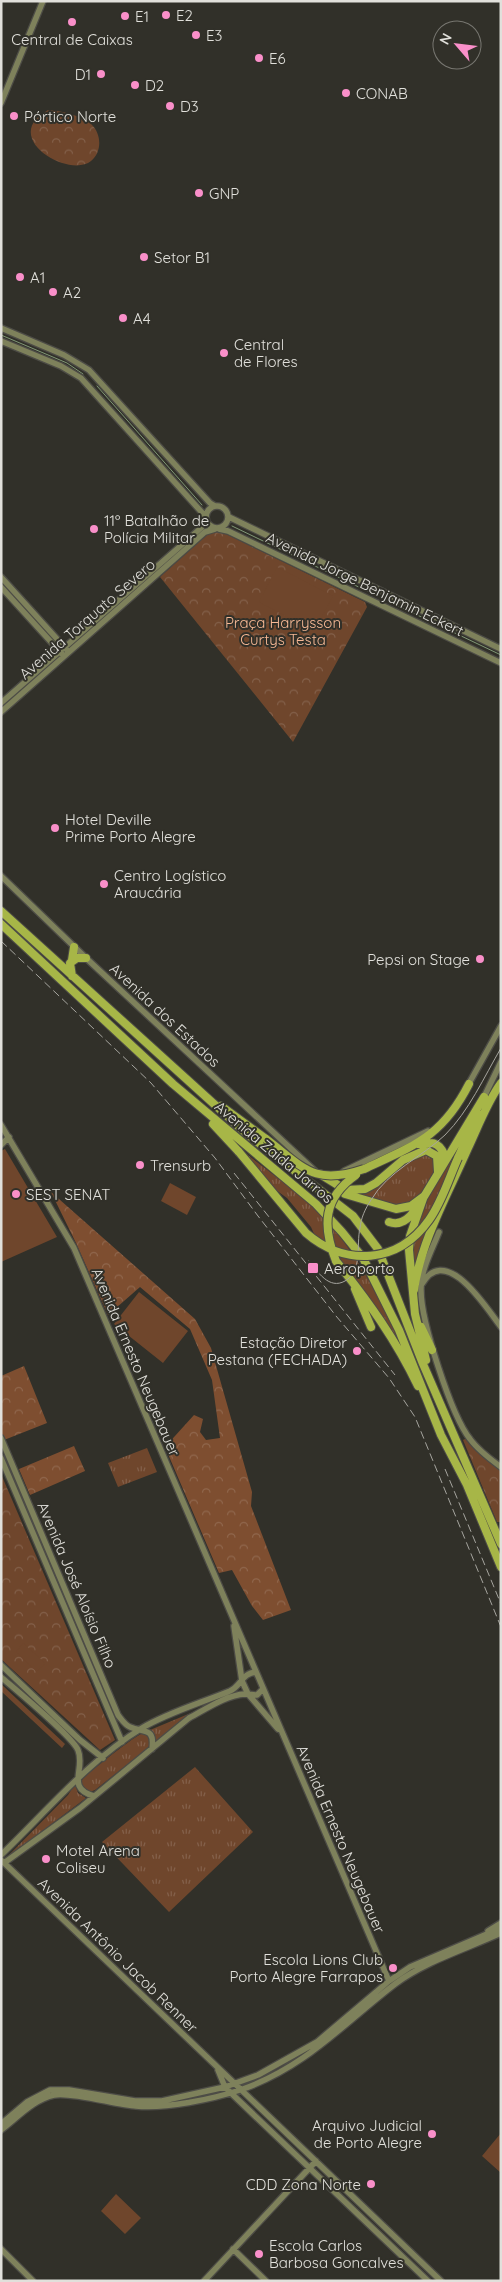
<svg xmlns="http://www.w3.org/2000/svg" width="502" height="2282" font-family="Quicksand,sans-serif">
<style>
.grass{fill:url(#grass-tufts)}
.forest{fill:url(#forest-crowns)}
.park{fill:url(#park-crowns)}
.garden{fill:#6f462c}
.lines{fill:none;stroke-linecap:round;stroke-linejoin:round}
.stream{stroke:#809776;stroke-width:1}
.secondary-casing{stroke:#4d4c46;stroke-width:8}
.highway-casing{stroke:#4d4c46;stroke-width:10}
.secondary{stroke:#7e815b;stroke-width:5.5}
.highway{stroke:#a7b647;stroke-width:8}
.tram{stroke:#a6a59f;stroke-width:1}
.rail{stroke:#a6a59f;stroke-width:1;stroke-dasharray:8 4;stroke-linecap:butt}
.highway-bridge-casing{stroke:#4d4c46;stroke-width:10;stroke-linecap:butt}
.highway-bridge{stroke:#a7b647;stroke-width:8}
.poi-dot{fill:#f98fc9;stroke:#313029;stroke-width:2}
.labels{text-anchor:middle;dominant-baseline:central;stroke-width:4;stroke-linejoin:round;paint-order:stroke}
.poi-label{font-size:15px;fill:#e1e0db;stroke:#313029;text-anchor:start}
.street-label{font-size:15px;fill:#e1e0db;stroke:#313029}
.park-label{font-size:15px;fill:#f7b995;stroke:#313029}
</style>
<defs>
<pattern id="grass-tufts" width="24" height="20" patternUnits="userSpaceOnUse" patternTransform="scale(1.25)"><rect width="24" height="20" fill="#6f462c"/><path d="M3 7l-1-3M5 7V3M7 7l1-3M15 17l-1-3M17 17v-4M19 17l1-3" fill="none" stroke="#83604a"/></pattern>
<pattern id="forest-crowns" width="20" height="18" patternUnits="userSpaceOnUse" patternTransform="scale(1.25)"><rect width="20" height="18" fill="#7e4e30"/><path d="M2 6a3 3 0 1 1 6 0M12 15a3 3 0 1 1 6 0" fill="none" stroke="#90674d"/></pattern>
<pattern id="park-crowns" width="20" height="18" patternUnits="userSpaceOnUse" patternTransform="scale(1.25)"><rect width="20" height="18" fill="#6f462c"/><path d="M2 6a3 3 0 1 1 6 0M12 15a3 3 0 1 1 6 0" fill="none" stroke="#83604a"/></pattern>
</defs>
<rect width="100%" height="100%" fill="#313029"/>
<path class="grass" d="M242 1150C266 1170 294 1188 316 1210 357 1250 381 1301 405 1352L373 1303 339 1261 316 1238 311 1227 287 1198 273 1188Z
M424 1153 433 1155 437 1161 436 1175 418 1199 398 1207 345 1192H366L402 1163Z
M453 1155 460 1158 416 1260 414 1273 411 1249 421 1208Z
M147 1448 157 1472 118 1487 108 1463Z
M1 1684 65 1744 62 1748 1 1691Z
M198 1710 156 1741 150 1730Z
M143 1733 149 1737 150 1744 148 1748 95 1790 90 1792 82 1786 81 1781C86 1774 136 1735 143 1733Z
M195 1767 253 1832 169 1912 102 1842Z
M75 1784 78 1793 86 1798 5 1859 68 1795Z"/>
<path class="forest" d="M51 1192 195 1319 211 1348 252 1492 251 1506 291 1610 263 1620 252 1606 232 1570 219 1573 165 1447 194 1415 203 1419 200 1432 206 1440 220 1438 212 1380 190 1329 140 1287 108 1315 76 1243Z
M24 1366 47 1423 4 1440 1 1435V1376Z
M74 1446 85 1471 30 1495 19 1469Z"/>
<path class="park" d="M48 110C61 111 81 115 91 124 102 134 102 152 91 161 72 177 13 146 36 119 39 116 44 113 48 110Z
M216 531 222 532 365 602 367 607 293 742 160 577 209 533Z
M467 1438 473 1447 501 1470V1522H497L463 1440Z
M1 1474 115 1740 100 1750 1 1659Z"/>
<path class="garden" d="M277 567 333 596 314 631 259 602Z
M5 1149 57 1237 1 1262V1151Z
M170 1183 196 1197 187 1215 161 1201Z
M139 1292 188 1331 163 1363 114 1324Z
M23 1643 45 1663 37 1672 16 1652Z
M501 2133V2173L482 2156Z
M116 2194 141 2218 125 2234 101 2211Z"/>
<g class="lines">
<path class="stream" d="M1 335 67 363 83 374
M97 386 202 505
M232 526 369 592
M390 602 501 655"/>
<defs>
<path id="secondary" d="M1 103 43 1
M1 328 64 355 89 370 210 503 215 506
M1 341 61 366 81 378 206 517
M206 517a11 11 0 1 1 22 0a11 11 0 1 1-22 0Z
M229 517 501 649
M219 529 228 531 501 663
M1 577 67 650
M1 587 62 654
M1 703 201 528 206 520
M1 712 205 532 215 529
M1 876 86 958 315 1171
M467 1087 501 1026
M484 1097 501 1062
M1 1125 74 1248 389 1981
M1 1145 9 1137
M344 1171 428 1131
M439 1232C432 1250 420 1271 421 1291 421 1321 451 1415 470 1439 478 1450 490 1459 501 1467
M422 1284C446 1242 487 1309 501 1327
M1 1438 118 1715C122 1720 125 1725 130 1727 144 1733 155 1727 152 1749
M1 1458 122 1742
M234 1626 242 1681 248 1694 278 1729
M1 1665 80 1740 103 1758
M1 1677C16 1690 72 1736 78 1750 86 1769 65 1788 94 1796
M1 1855C46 1812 88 1761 142 1728 169 1712 201 1703 230 1691 241 1686 242 1673 256 1672
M1 1860 441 2281
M4 1863 80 1808 189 1718C206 1709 226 1695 245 1694 249 1694 253 1695 257 1695L263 1689
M488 1931 501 1923
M218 2070 225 2087 231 2093 428 2281
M1 2124 27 2102 50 2090H69L135 2101H162L225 2087 258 2075 317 2042 389 1981 410 1967 501 1928
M1 2130C17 2118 34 2099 54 2095 70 2091 117 2105 136 2106 165 2109 213 2099 240 2090 305 2068 344 2023 395 1984 426 1961 466 1949 501 1933
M1 2249 33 2281
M233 2249 266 2281
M204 2281 316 2161"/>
<path id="highway" d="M1 911 246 1133 353 1216 378 1249 423 1364 501 1544
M1 924 173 1084 316 1204 342 1232 363 1258 399 1330 441 1435 467 1485 501 1567
M72 960 74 947
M72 976 70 963 77 958H86
M221 1106 266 1139
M213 1124 239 1152
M419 1144C431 1142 438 1141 444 1154L443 1161
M458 1158 478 1114
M364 1169C415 1145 442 1137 469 1084
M320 1174 346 1190 365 1189 376 1183 403 1160 426 1150 437 1156 438 1172
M345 1194 396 1209 411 1206 423 1197
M424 1196 410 1236 409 1250 415 1314 426 1360
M422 1200 484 1097
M389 1222C400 1226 409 1219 415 1210
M336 1261C368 1301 396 1340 418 1386
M355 1289 371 1327
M414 1290C421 1241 448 1194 468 1148 478 1127 487 1102 501 1083
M421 1327 432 1350"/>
</defs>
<use href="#secondary" class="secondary-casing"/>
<use href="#highway" class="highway-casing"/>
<use href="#secondary" class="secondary"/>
<use href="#highway" class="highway"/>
<path class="tram" d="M309 1261C318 1272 329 1290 345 1281 363 1271 356 1245 360 1228 361 1218 365 1209 371 1200 388 1171 422 1157 445 1135 469 1111 484 1077 501 1048"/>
<path class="rail" d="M1 941 151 1083 215 1158 258 1216 336 1316 389 1378 415 1417 501 1627
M234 1173 395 1375
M445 1469 501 1604"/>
<defs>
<path id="highway-bridge" d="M266 1139C304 1168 314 1186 364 1169
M239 1152 306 1233C345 1267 398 1264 429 1220 442 1202 449 1178 458 1158
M336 1261C322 1226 323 1198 356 1175"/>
</defs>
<use href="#highway-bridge" class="highway-bridge-casing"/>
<use href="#highway-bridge" class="highway-bridge"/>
</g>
<g class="poi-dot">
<circle cx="166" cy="15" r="5"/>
<circle cx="125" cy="16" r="5"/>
<circle cx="72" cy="22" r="5"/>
<circle cx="196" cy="35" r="5"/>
<circle cx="259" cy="58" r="5"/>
<circle cx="101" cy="74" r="5"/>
<circle cx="135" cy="85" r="5"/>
<circle cx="346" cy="93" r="5"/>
<circle cx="170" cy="106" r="5"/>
<circle cx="14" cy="116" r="5"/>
<circle cx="199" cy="193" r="5"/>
<circle cx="144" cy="257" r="5"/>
<circle cx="20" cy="277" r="5"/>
<circle cx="53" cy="292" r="5"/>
<circle cx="123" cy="318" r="5"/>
<circle cx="224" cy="353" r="5"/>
<circle cx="94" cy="529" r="5"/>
<circle cx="55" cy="828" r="5"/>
<circle cx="104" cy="884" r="5"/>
<circle cx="480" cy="959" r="5"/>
<circle cx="140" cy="1165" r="5"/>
<circle cx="16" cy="1194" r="5"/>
<rect x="307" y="1262" width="12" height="12" rx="2.5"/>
<circle cx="357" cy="1351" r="5"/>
<circle cx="46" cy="1859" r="5"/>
<circle cx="393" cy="1968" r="5"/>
<circle cx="432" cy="2134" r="5"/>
<circle cx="371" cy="2184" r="5"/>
<circle cx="259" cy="2254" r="5"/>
</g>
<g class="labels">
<g class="poi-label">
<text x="176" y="15">E2</text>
<text x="135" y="16">E1</text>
<text x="206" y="35">E3</text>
<text x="72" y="39" text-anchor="middle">Central de Caixas</text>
<text x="269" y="58">E6</text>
<text x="91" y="74" text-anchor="end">D1</text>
<text x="145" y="85">D2</text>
<text x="356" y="93">CONAB</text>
<text x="180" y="106">D3</text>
<text x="24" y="116">Pórtico Norte</text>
<text x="209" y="193">GNP</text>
<text x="154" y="257">Setor B1</text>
<text x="30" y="277">A1</text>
<text x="63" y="292">A2</text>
<text x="133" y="318">A4</text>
<text x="234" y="344">Central<tspan x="234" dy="17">de Flores</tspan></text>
<text x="104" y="520">11º Batalhão de<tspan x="104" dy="17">Polícia Militar</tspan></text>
<text x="65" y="819">Hotel Deville<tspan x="65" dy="17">Prime Porto Alegre</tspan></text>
<text x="114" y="875">Centro Logístico<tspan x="114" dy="17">Araucária</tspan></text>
<text x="470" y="959" text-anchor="end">Pepsi on Stage</text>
<text x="150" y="1165">Trensurb</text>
<text x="26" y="1194">SEST SENAT</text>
<text x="324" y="1268">Aeroporto</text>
<text x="347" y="1342" text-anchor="end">Estação Diretor<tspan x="347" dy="17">Pestana (FECHADA)</tspan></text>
<text x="56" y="1850">Motel Arena<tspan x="56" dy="17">Coliseu</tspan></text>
<text x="383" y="1959" text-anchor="end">Escola Lions Club<tspan x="383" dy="17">Porto Alegre Farrapos</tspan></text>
<text x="422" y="2125" text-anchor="end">Arquivo Judicial<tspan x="422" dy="17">de Porto Alegre</tspan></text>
<text x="361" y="2184" text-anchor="end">CDD Zona Norte</text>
<text x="269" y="2245">Escola Carlos<tspan x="269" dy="17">Barbosa Goncalves</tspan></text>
</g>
<g class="street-label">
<text transform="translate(365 584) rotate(26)">Avenida Jorge Benjamin Eckert</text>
<text transform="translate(87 619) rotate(-41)">Avenida Torquato Severo</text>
<text transform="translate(165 1015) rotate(43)">Avenida dos Estados</text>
<text transform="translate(274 1152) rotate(40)">Avenida Zaida Jarros</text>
<text transform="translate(136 1362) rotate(67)">Avenida Ernesto Neugebauer</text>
<text transform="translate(77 1585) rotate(67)">Avenida José Aloísio Filho</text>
<text transform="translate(341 1839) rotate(67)">Avenida Ernesto Neugebauer</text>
<text transform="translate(118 1955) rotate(44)">Avenida Antônio Jacob Renner</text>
</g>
<g class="park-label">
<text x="283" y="622">Praça Harrysson<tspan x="283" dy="17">Curtys Testa</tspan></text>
</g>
</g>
<rect width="502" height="2282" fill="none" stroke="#e1e0db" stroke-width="5"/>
<g transform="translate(457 45) rotate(298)"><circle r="24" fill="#313029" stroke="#777670"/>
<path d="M0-4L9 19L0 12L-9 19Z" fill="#f98fc9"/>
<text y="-8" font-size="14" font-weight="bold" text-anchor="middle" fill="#e1e0db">N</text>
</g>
</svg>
